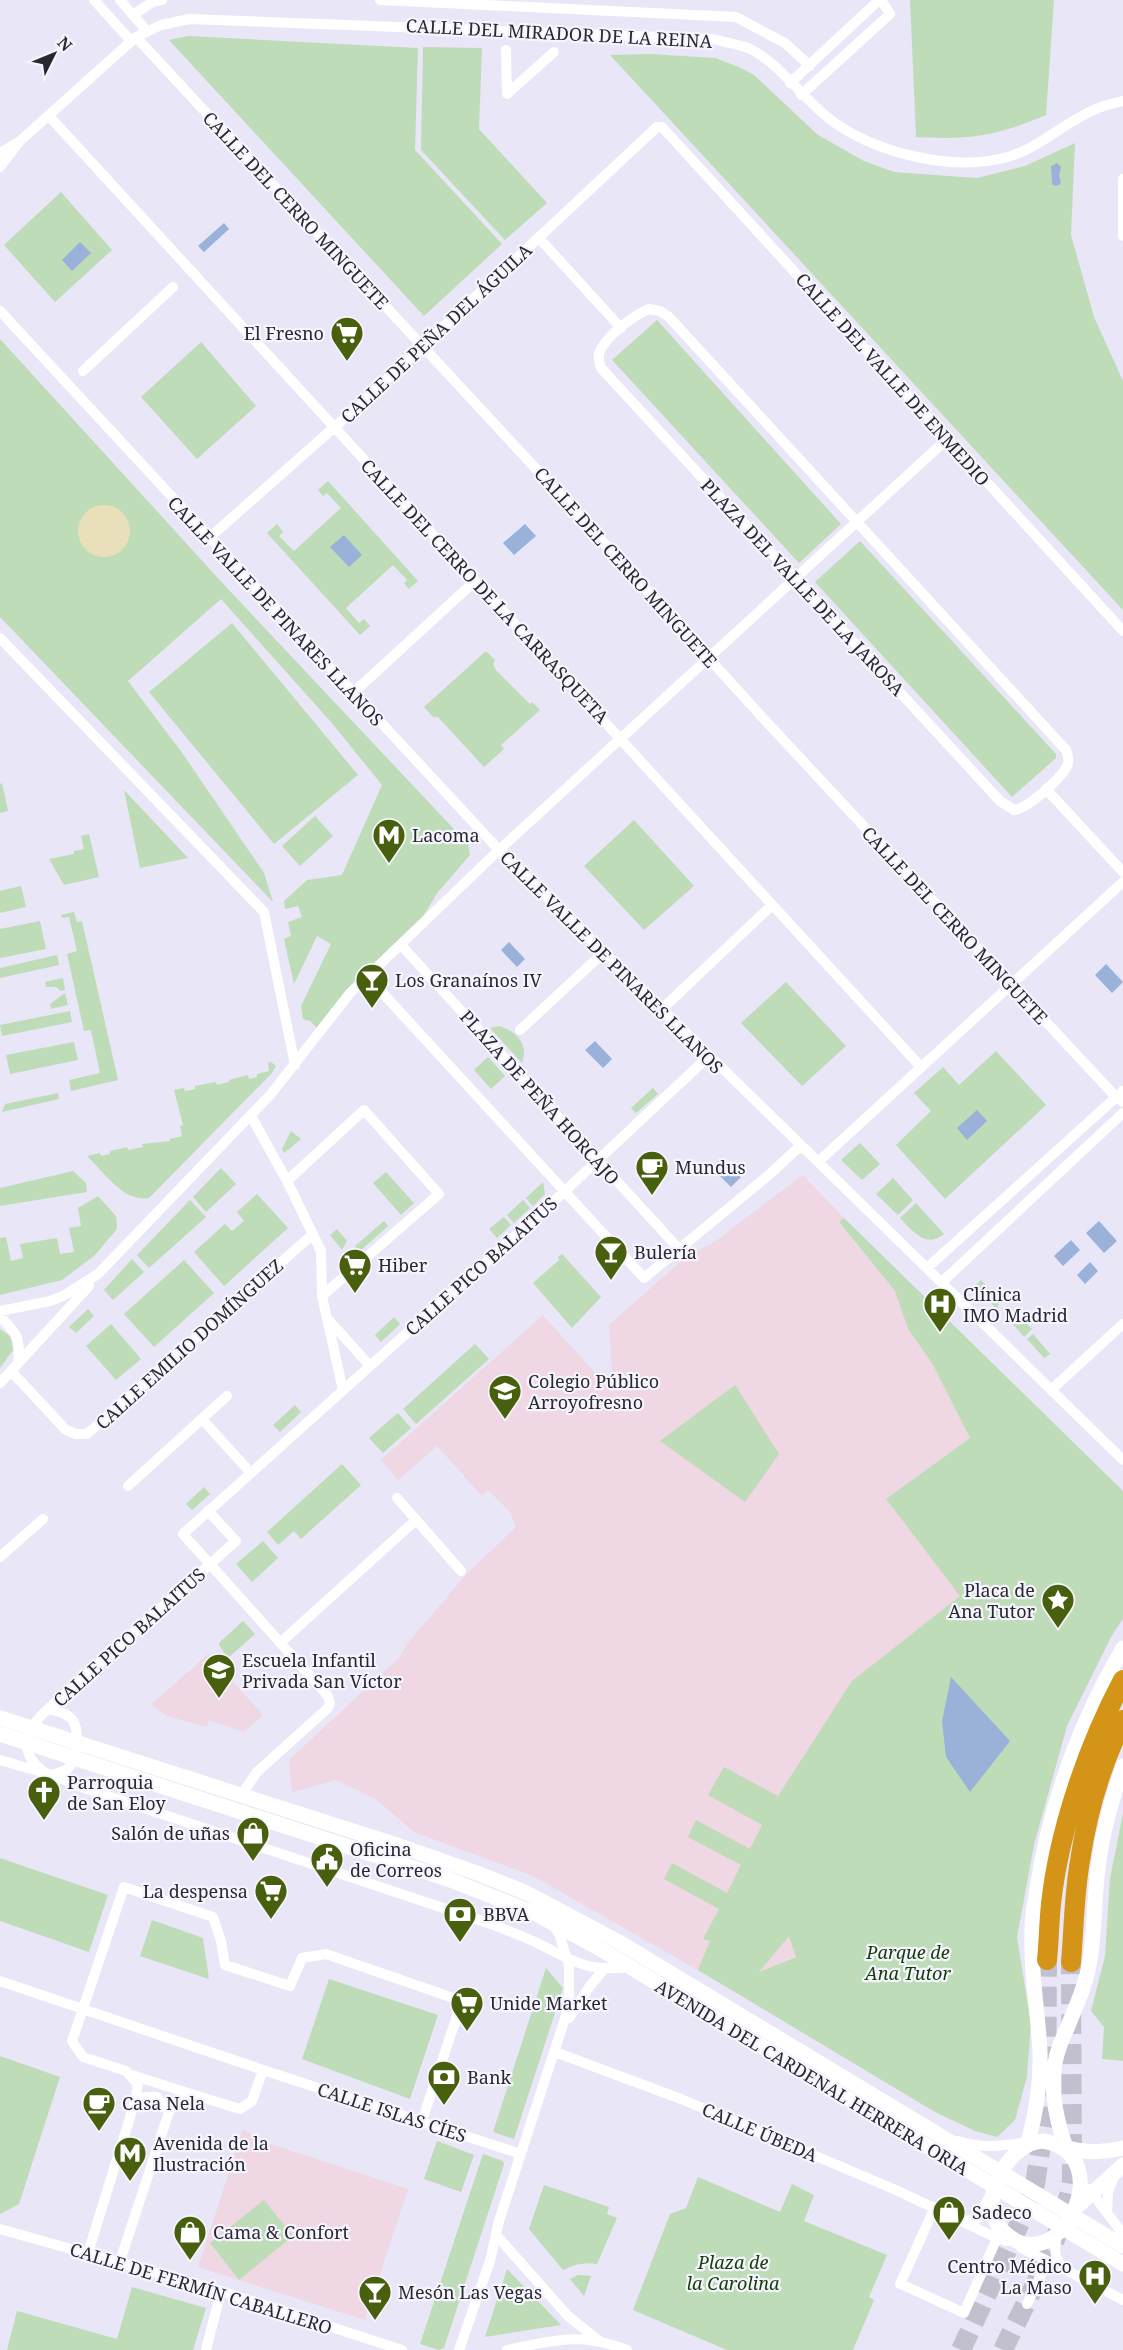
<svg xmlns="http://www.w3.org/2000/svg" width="1123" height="2350" font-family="'Noto Serif',serif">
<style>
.education{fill:#efd7e3}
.green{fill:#bedcb7;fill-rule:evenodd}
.sand{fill:#e9dfba}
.water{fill:#9ab1da}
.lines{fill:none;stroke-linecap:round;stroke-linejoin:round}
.highway-tunnel{stroke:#c2c0cf;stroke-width:20;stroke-dasharray:20 10;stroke-linecap:butt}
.street{stroke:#fff;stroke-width:10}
.secondary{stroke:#fff;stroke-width:15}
.highway{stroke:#d39417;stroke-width:20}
.labels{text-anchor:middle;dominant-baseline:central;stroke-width:4.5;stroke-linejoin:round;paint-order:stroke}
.street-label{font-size:18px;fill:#28282e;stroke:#f6f5ff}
.poi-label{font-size:18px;fill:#28282e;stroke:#f6f5ff;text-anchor:start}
.park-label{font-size:18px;font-style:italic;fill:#123d05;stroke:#f6f5ff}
</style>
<rect width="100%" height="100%" fill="#e8e6f7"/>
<path class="education" d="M803 1175 844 1218 839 1223 895 1291 908 1329 932 1363 970 1438 886 1499 961 1596 852 1681 796 1956 758 1973 724 1985 533 1876 414 1832 377 1800 336 1780 292 1792 289 1760 399 1658 407 1644 465 1576 516 1527 510 1512 488 1490 482 1496 437 1446 398 1480 381 1460 543 1315 613 1393 609 1325 687 1256 713 1243Z
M208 1654 263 1715 244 1732 209 1720 207 1727 167 1716 151 1705Z
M243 2130 258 2137V2140L408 2189 365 2320 198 2267Z"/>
<path class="green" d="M910 0H1054L1046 115C997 136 969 140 916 137Z
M188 36 418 48 415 150 502 244 424 316 169 40Z
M423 47 482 48 479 129 547 203 505 240 421 150Z
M650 54 715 58 739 67 754 75 818 135 864 161 894 172 977 178 1025 166 1075 143 1071 235 1094 317 1123 381V610L610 55Z
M61 192 112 250 55 302 4 245Z
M657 320 841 524 799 563 612 360Z
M0 339 227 588 468 844 470 855 438 892 419 923 318 1029 310 1021 303 1019 301 1006 331 944 317 936 294 984 284 939 291 936 288 922 302 917 298 906 285 909 284 901 307 880 342 875 382 785 331 722 221 599 128 681 183 754 264 873 273 902 0 617Z
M201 342 256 406 197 459 141 397Z
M328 481 418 581 409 589 404 583 407 580 393 565 346 608 359 623 364 619 370 626 360 635 267 533 277 524 283 532 279 536 294 551 341 508 327 493 323 496 318 490Z
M860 541 1056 754V758L1012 797 815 582Z
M232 623 358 775 274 844 149 692Z
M486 651 495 660 493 664 496 670 530 704 532 702 540 710 501 745 504 749 484 767 438 717H433L424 707Z
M2 783 8 811 0 813V784Z
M124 790 188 858 140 868Z
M315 816 333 836 300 866 282 846Z
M634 820 694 886 644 930 584 866Z
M89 834 99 877 64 885 49 859 74 854V851L84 849 81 836Z
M21 886 26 907 0 913V891Z
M74 912 77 922 82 921 118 1080 71 1091 69 1080 100 1073 91 1030 84 1031 67 954 77 951 69 917 62 918 61 915Z
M40 921 46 949 0 958V929Z
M57 955 59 965 0 978V968Z
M63 978 65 990 61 991 56 987H46L45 982Z
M786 982 846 1046 802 1086 741 1023Z
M65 993 68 1005 51 1009 50 1004Z
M70 1011 72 1022 2 1036 0 1025Z
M499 1026C516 1031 529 1044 522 1063L490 1028Z
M74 1042 78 1060 10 1074 6 1055Z
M996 1051 1046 1105 945 1199 896 1145 931 1111 914 1093 943 1067 959 1085Z
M488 1057 505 1076 491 1089 474 1070Z
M271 1062 276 1066 272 1073 149 1198C124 1203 104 1172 87 1156L100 1153 101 1156 110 1154V1151L127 1147 128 1150 143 1147 142 1144 170 1141V1139L182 1136 180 1126 183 1125 174 1090 184 1088 185 1091 195 1089V1086L216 1082 217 1085 229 1082V1080L248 1075 249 1079 257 1077V1074L269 1071 268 1063Z
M653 1088 658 1094 636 1113 631 1108Z
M58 1093 59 1099 2 1112 5 1104Z
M291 1131 301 1139 284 1153 282 1149Z
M860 1143 880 1164 862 1180 841 1160Z
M221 1168 236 1184 206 1212 193 1197Z
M73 1171 86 1183 87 1192 0 1206V1188Z
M386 1172 414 1203 401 1215 373 1183Z
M893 1178 913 1200 898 1215 876 1194Z
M543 1182 545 1194 533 1206 526 1198Z
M257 1194 288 1228 224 1286 194 1252 225 1224 232 1231 244 1221 237 1212Z
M98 1196 116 1216 117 1229 94 1256 62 1280 0 1295V1238L6 1237 11 1261 23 1258 20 1244 57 1238 60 1254 74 1252 69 1228 81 1226 78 1208Z
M190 1200 206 1217 149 1268 137 1255Z
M523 1200 530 1208 514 1223 507 1215Z
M916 1203 944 1234C926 1249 913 1231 900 1218Z
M504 1217 511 1225 497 1238 489 1229Z
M844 1218 1123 1491V1619L1112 1635 1067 1726 1034 1845 1017 1937 1031 2024 1027 2077 1015 2120 997 2137 975 2131 935 2112 698 1970 710 1941 703 1939 719 1909 664 1879 672 1863 727 1893 741 1865 688 1837 696 1820 750 1849 762 1825 708 1795 724 1767 778 1796 852 1681 960 1596 886 1499 970 1438 932 1363 908 1329 895 1291 839 1222ZM789 1936 796 1957 759 1972Z
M384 1221 388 1226 359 1252 355 1246Z
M337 1229 347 1241 342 1250 330 1235Z
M562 1254 601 1297 572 1328 533 1283 559 1260 558 1257Z
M132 1259 144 1272 113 1300 104 1290Z
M184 1260 214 1293 154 1347 124 1314Z
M981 1280 1000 1300 997 1310 976 1285Z
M88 1309 94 1316 76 1333 69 1327Z
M1018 1315 1032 1329 1024 1337 1010 1321Z
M394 1317 400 1324 381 1342 375 1335Z
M111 1324 141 1359 116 1380 86 1346Z
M0 1329 10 1336 13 1350 0 1368Z
M1033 1334 1050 1354 1044 1358 1027 1339Z
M475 1344 489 1359 416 1424 403 1409Z
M735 1385 779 1454 745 1502 660 1441Z
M295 1405 301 1412 280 1432 273 1425Z
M398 1413 411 1428 383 1453 369 1438Z
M342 1464 361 1485 301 1539 294 1531 278 1545 267 1532Z
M204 1487 210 1494 192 1510 186 1504Z
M263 1541 278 1558 252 1582 236 1564Z
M243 1621 255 1634 228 1658 219 1645 220 1642Z
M1123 1813V2061L1102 2059 1104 2027 1091 2011 1105 1956 1110 1879Z
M0 1858 108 1895 89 1952 0 1921Z
M152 1920 203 1938 209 1979 140 1956Z
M546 1968 563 1988 514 2139 493 2132Z
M329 1979 438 2015 410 2099 302 2059Z
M0 2056 60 2077 19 2204 0 2214Z
M437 2141 474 2155 461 2192 424 2179Z
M483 2154 503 2161 504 2164 444 2348 439 2350 420 2344Z
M698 2177 780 2212 792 2184 814 2195 804 2221 887 2255 869 2297 874 2300 853 2350H727L633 2310 670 2214 686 2208Z
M544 2185 609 2207 607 2214 617 2218 597 2264C584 2262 575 2265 563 2270L529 2229Z
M264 2200 293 2236 239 2280 210 2243Z
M507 2269 561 2325 485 2337Z
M578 2275 591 2276 584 2296 570 2279Z
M132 2287 206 2308 193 2350H7L17 2311 117 2339Z"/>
<path class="sand" d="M78 531a26 26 0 1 1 52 0a26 26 0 1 1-52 0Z"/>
<path class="water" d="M1057 163 1061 167 1059 175 1061 182 1059 185 1055 186 1052 184 1051 166Z
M224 223 229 229 204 252 198 246Z
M80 242 91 253 72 271 62 260Z
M525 524 536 536 514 555 503 543Z
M344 535 362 555 349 567 330 547Z
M509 942 525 959 517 967 501 950Z
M1106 964 1123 982 1112 993 1095 975Z
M595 1041 612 1059 603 1068 585 1050Z
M977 1110 987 1121 967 1140 957 1128Z
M721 1158 741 1177 731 1187 712 1168Z
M1099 1221 1117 1241 1104 1253 1086 1233Z
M1071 1240 1080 1250 1063 1266 1054 1256Z
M1090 1262 1098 1271 1085 1284 1077 1275Z
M951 1677 1010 1741 970 1792 946 1757 942 1721Z"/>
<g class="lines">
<path class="highway-tunnel" d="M961 2350 1023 2216 1035 2184 1046 2112 1047 1960
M1003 2350C1028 2297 1063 2237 1072 2180L1071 1962"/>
<path class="street" d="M94 0 131 41
M120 0 146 30
M380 0 736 17 785 43 810 66
M133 15 152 2 162 0
M136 37 564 499 762 717 1116 1097 1123 1102
M506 50 507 94 554 52
M790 83 879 0
M801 95 890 14 881 0
M49 116 921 1067
M0 153 17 143
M0 167 20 141 136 37 161 25 189 19 713 39C724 42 737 44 748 48 779 62 803 99 831 120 875 153 950 171 1004 158 1040 149 1067 119 1101 107 1108 104 1116 103 1123 101
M1123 179V236
M539 238 621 328
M649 309 660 311 669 317 1066 750C1068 756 1070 762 1066 768 1059 780 1027 809 1014 810L1000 801 601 368C599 362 597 355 601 349 609 334 634 315 649 309Z
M0 311 499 850 1123 1460
M83 371 173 287
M209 538 355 409 657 127H662L1123 631
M0 638 264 912 295 1065
M353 693 475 581
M1046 789 1123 872
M401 945 679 1249
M367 976 644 1278 770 1174 800 1146
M661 1010 771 906
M520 1030 603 953
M251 1116 287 1181 321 1251 322 1296 343 1390
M818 1162 1123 882
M287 1181 364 1110 439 1194 322 1296
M927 1268 1123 1091
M942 1282 1123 1113
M0 1311 50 1301 63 1296 98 1274 271 1094 350 993 499 850 946 440
M0 1317C17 1333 21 1338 18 1363
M327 1318 370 1366
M11 1371 66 1430 76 1434H87L313 1234
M0 1383 89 1286
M1051 1390 1123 1324
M202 1419 250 1472
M128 1486 227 1396
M397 1498 461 1571
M0 1557 43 1519
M280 1643 416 1520
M48 1709 236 1541 208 1511
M0 1760 52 1775 78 1786 494 1925C508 1931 523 1936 537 1943 574 1961 585 1972 629 1967
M46 1773C16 1754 26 1728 48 1709 57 1711 68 1713 73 1721 80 1732 77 1763 66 1770 62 1772 56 1773 52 1775
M241 1795 257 1772 328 1708 330 1703 328 1696 183 1534 565 1191 709 1056
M0 1981 263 2070 521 2154
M569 2018 590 1986 605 1968
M555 2052 681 2099 896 2190 997 2238 1006 2241 1014 2240
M132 2075 188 2093
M135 2101 138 2084 126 2071 83 2057 72 2041 124 1887 213 1917 221 1941 225 1965 290 1986 302 1958 326 1954 462 2001 422 2121
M169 2112 177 2100 188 2093 240 2109 252 2101 263 2070
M958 2141C983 2149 1002 2146 1028 2142
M1089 2189 1123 2234
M935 2207 900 2284 903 2285 964 2313 997 2238
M1107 2212 1108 2192 1115 2174
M965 2221 977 2219 991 2194
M0 2229 221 2291 402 2350
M497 2236 568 2316 598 2340
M1019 2242 1021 2248 1064 2269C1054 2259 1054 2249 1057 2236
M88 2253 135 2101 146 2097H157L169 2112 120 2261
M1064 2269 1123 2300
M1027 2304 1041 2275
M206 2350 221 2291
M459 2350 490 2261 499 2221 569 2006V1965L559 1934 552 1924
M507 2350C552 2340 583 2332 627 2350"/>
<path class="secondary" d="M0 1718 400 1846 477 1873 527 1893 619 1942 1123 2246
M0 1734 448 1879 534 1913 602 1950 1123 2264
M1043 2141C1123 2154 1057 2288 1002 2230 974 2202 1009 2142 1043 2141Z
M1028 2142C1036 2113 1041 2083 1040 2052 1038 2011 1030 1970 1032 1929 1032 1915 1035 1902 1037 1888 1050 1804 1080 1722 1123 1648
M1066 2148C1055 2116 1047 2079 1060 2045 1071 2017 1085 1991 1090 1960 1095 1930 1094 1899 1098 1868 1102 1833 1112 1800 1123 1766
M1067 2148C1086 2153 1104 2153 1123 2148
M1079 2205 1123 2165"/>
<path class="highway" d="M1047 1960C1049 1941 1049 1923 1051 1904 1059 1830 1088 1746 1123 1680
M1071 1962C1074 1928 1074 1894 1080 1861 1087 1813 1102 1763 1123 1720"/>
</g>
<defs>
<symbol id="supermarket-pin" viewBox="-11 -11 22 30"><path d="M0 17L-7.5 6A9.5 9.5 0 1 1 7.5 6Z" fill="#48600d" stroke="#f6f5ff"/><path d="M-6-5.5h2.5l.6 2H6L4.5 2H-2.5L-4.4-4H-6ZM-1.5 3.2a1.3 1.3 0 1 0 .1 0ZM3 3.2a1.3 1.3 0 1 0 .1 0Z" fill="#fff"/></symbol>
<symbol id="metro-pin" viewBox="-11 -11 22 30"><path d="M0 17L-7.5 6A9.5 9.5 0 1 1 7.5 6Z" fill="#48600d" stroke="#f6f5ff"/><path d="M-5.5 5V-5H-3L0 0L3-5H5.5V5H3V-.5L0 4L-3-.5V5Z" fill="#fff"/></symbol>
<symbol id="bar-pin" viewBox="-11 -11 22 30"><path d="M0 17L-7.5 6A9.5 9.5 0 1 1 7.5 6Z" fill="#48600d" stroke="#f6f5ff"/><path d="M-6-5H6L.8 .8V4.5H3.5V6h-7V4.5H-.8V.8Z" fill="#fff"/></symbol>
<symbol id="cafe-pin" viewBox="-11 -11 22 30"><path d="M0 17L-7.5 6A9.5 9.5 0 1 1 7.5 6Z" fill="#48600d" stroke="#f6f5ff"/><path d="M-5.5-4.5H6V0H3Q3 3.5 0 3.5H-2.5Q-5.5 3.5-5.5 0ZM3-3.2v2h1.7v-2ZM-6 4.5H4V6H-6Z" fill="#fff"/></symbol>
<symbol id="hospital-pin" viewBox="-11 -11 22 30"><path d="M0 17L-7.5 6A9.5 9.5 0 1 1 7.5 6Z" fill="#48600d" stroke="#f6f5ff"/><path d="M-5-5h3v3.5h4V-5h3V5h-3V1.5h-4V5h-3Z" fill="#fff"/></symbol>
<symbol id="school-pin" viewBox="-11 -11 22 30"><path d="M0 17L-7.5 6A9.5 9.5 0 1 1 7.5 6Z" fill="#48600d" stroke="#f6f5ff"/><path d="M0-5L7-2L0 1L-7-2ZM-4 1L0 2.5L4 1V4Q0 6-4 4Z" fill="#fff"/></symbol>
<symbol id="sight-pin" viewBox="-11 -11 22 30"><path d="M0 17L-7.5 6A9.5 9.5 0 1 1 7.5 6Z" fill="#48600d" stroke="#f6f5ff"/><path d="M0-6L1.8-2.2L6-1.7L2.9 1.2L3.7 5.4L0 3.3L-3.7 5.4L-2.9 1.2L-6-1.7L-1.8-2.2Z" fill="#fff"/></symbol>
<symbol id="church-pin" viewBox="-11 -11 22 30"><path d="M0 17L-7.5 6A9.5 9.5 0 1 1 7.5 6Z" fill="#48600d" stroke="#f6f5ff"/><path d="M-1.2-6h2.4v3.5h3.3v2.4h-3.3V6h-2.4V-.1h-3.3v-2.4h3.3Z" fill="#fff"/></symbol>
<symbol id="shop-pin" viewBox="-11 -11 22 30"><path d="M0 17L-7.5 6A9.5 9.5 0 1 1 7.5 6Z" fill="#48600d" stroke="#f6f5ff"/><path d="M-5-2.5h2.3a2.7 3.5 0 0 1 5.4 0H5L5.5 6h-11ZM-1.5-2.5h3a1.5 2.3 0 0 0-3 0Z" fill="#fff"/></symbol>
<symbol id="civic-pin" viewBox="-11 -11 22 30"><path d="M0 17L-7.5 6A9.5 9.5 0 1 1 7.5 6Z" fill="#48600d" stroke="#f6f5ff"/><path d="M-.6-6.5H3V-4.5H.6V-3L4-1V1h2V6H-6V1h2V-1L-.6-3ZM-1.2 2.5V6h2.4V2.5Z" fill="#fff"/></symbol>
<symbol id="bank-pin" viewBox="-11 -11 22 30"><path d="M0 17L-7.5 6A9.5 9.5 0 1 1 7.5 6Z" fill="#48600d" stroke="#f6f5ff"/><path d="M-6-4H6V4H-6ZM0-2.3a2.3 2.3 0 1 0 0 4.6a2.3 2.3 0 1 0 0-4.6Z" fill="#fff"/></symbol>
</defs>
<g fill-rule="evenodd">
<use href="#supermarket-pin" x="328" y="314" width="38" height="52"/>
<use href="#metro-pin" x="370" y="816" width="38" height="52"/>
<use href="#bar-pin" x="353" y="961" width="38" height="52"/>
<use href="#cafe-pin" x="633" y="1148" width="38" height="52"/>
<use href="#bar-pin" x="592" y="1233" width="38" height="52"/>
<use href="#supermarket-pin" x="336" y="1246" width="38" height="52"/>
<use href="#hospital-pin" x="921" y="1285" width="38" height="52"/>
<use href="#school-pin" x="486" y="1372" width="38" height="52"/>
<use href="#sight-pin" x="1039" y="1581" width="38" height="52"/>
<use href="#school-pin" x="200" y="1651" width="38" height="52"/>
<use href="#church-pin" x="25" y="1773" width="38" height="52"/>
<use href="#shop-pin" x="234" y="1814" width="38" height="52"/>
<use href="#civic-pin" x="308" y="1840" width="38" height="52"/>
<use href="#supermarket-pin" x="252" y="1872" width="38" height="52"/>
<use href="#bank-pin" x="441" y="1895" width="38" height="52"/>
<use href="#supermarket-pin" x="448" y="1984" width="38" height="52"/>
<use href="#bank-pin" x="425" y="2058" width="38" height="52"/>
<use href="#cafe-pin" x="80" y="2084" width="38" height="52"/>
<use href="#metro-pin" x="111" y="2134" width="38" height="52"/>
<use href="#shop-pin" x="930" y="2193" width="38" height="52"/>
<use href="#shop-pin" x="171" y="2213" width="38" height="52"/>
<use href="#hospital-pin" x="1076" y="2257" width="38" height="52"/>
<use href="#bar-pin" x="356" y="2273" width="38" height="52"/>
</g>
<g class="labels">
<g class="street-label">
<text transform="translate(559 33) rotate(3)">CALLE DEL MIRADOR DE LA REINA</text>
<text transform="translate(296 210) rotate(47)">CALLE DEL CERRO MINGUETE</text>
<text transform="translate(436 333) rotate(-43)">CALLE DE PEÑA DEL ÁGUILA</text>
<text transform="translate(893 379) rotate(48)">CALLE DEL VALLE DE ENMEDIO</text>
<text transform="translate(626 567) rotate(48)">CALLE DEL CERRO MINGUETE</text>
<text transform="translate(803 587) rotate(47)">PLAZA DEL VALLE DE LA JAROSA</text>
<text transform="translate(485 591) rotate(47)">CALLE DEL CERRO DE LA CARRASQUETA</text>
<text transform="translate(276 611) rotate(47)">CALLE VALLE DE PINARES LLANOS</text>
<text transform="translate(955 925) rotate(47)">CALLE DEL CERRO MINGUETE</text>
<text transform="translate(612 962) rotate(45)">CALLE VALLE DE PINARES LLANOS</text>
<text transform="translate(540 1097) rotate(48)">PLAZA DE PEÑA HORCAJO</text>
<text transform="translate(481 1266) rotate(-42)">CALLE PICO BALAITUS</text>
<text transform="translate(189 1344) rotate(-42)">CALLE EMILIO DOMÍNGUEZ</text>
<text transform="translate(129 1637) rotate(-42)">CALLE PICO BALAITUS</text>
<text transform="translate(812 2077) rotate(31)">AVENIDA DEL CARDENAL HERRERA ORIA</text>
<text transform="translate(392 2112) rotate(18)">CALLE ISLAS CÍES</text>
<text transform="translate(760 2132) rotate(23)">CALLE ÚBEDA</text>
<text transform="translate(201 2288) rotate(17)">CALLE DE FERMÍN CABALLERO</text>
</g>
<g class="poi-label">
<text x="324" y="333" text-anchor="end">El Fresno</text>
<text x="412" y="835">Lacoma</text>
<text x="395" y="980">Los Granaínos IV</text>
<text x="675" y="1167">Mundus</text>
<text x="634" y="1252">Bulería</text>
<text x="378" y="1265">Hiber</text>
<text x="963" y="1294">Clínica<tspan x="963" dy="21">IMO Madrid</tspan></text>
<text x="528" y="1381">Colegio Público<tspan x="528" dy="21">Arroyofresno</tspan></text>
<text x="1035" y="1590" text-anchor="end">Placa de<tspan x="1035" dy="21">Ana Tutor</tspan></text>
<text x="242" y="1660">Escuela Infantil<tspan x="242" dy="21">Privada San Víctor</tspan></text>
<text x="67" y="1782">Parroquia<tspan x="67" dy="21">de San Eloy</tspan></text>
<text x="230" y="1833" text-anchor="end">Salón de uñas</text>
<text x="350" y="1849">Oficina<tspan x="350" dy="21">de Correos</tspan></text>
<text x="248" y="1891" text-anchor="end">La despensa</text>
<text x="483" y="1914">BBVA</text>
<text x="490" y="2003">Unide Market</text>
<text x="467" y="2077">Bank</text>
<text x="122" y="2103">Casa Nela</text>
<text x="153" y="2143">Avenida de la<tspan x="153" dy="21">Ilustración</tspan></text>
<text x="972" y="2212">Sadeco</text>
<text x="213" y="2232">Cama &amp; Confort</text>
<text x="1072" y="2266" text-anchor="end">Centro Médico<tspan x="1072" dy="21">La Maso</tspan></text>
<text x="398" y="2292">Mesón Las Vegas</text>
</g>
<g class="park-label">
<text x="908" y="1952">Parque de<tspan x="908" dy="21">Ana Tutor</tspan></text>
<text x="733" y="2262">Plaza de<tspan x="733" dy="21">la Carolina</tspan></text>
</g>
</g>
<g transform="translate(54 54) rotate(47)" stroke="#f6f5ff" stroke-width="4.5" paint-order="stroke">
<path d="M0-4.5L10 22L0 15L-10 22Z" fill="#28282e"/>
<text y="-9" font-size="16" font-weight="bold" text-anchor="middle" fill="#28282e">N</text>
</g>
</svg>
